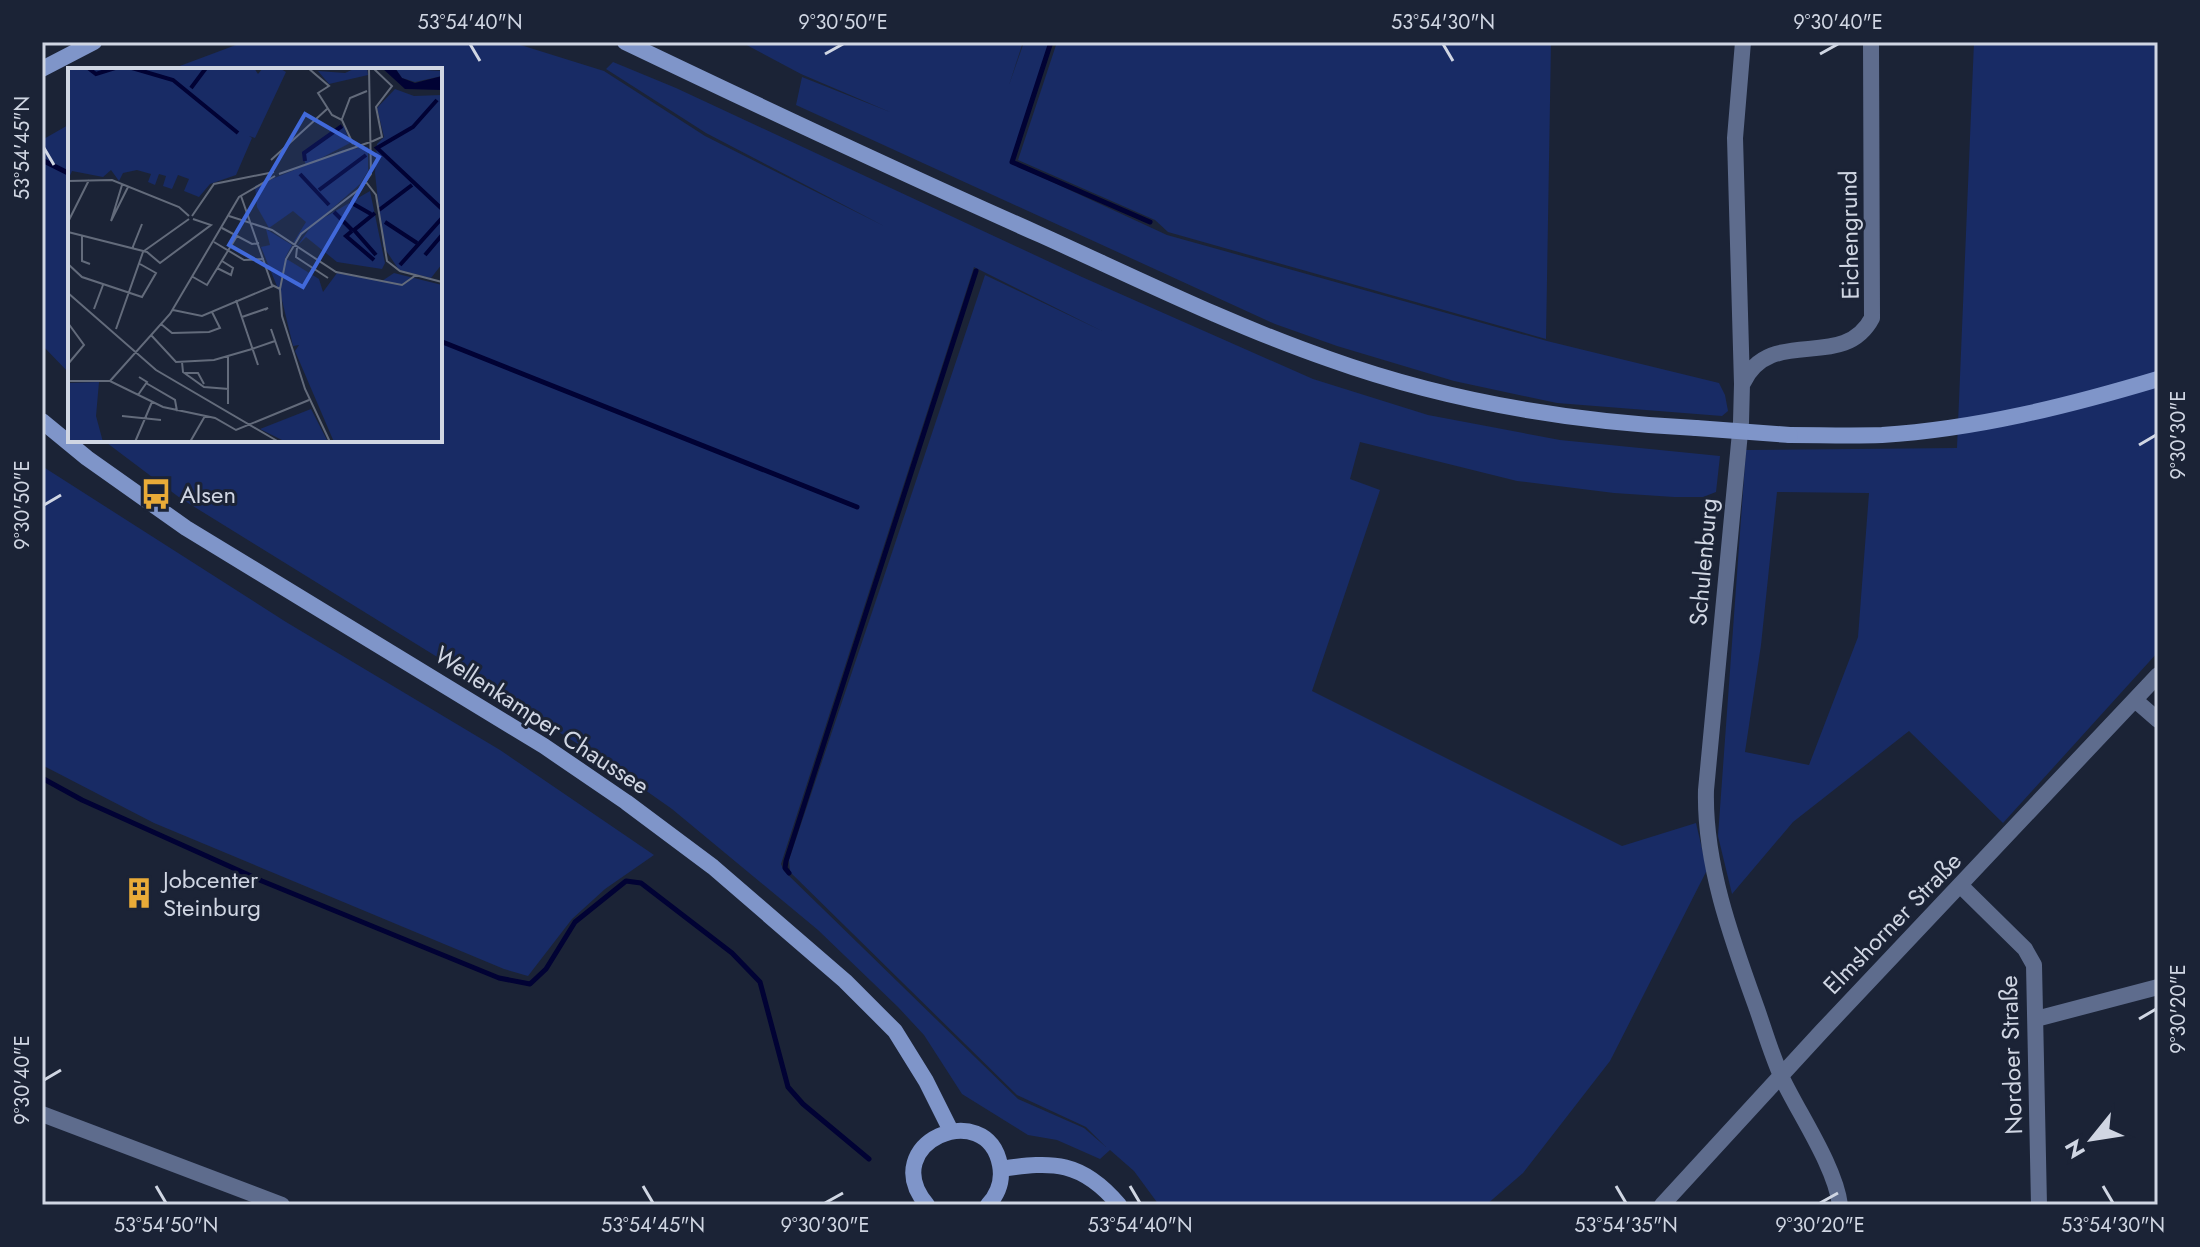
<svg xmlns="http://www.w3.org/2000/svg" width="2200" height="1247" font-family="Jost,sans-serif">
<style>
.green{fill:#182b65;fill-rule:evenodd}
.lines{fill:none;stroke-linecap:round;stroke-linejoin:round}
.stream{stroke:#010234;stroke-width:5}
.street{stroke:#5e6c8d;stroke-width:16}
.secondary{stroke:#7f95c9;stroke-width:16}
.secondary-bridge{stroke:#7f95c9;stroke-width:16}
.ticks{fill:none;stroke:#d0d6e3;stroke-width:3}
.labels{text-anchor:middle;dominant-baseline:central;stroke-width:6;stroke-linejoin:round;paint-order:stroke}
.street-label{font-size:24px;fill:#d0d6e3;stroke:#1b2336}
.poi-label{font-size:24px;fill:#d0d6e3;stroke:#1b2336;text-anchor:start}
.inset-river{fill:none;stroke:#010234;stroke-width:4}
.inset-road{fill:none;stroke:#636b7b;stroke-width:2}
.view{fill:#4169da;fill-opacity:0.15;stroke:#4169da;stroke-width:4}
.inset-edge{fill:none;stroke:#d0d6e3;stroke-width:4}
.neatline{fill:none;stroke:#d0d6e3;stroke-width:3}
.ticks-label{font-size:20px;text-anchor:middle;fill:#d0d6e3}
</style>
<rect width="100%" height="100%" fill="#1b2336"/>
<path class="green" d="M244 42H511L604 71 705 136 884 226 706 133 606 69 613 62 676 88 1082 277 1313 379 1428 415 1560 440 1720 456 1716 492 1703 497H1674L1614 493 1517 481 1360 442 1350 479 1380 490 1312 691 1622 846 1696 823 1707 870 1610 1061 1523 1173 1486 1205H1159L1134 1171 1110 1150 1100 1159 1057 1140 1028 1135 962 1094 924 1035 898 1007 818 930 672 809 591 752 180 498 103 440H440V70H169ZM974 267 1102 331 985 275 789 860 790 872 1017 1095 1086 1127 1106 1147 1084 1128 1018 1099 784 871 781 864Z
M741 42H1023L1009 85 1024 42H1049L1011 163 1167 235 1547 341 1719 383 1725 395 1728 411 1722 416 1557 403 1454 381 1337 346 1275 324 796 105 802 77 890 112 801 74Z
M1057 42H1551L1546 339 1168 232 1155 220 1018 160Z
M1974 42H2158V652L2003 823 1909 731 1793 822 1732 894 1718 836 1746 450 1957 448ZM1777 492 1869 493 1858 637 1809 765 1745 752 1761 645Z
M70 124V374L42 345V140Z
M45 468 286 622 500 750 654 855 605 889 572 919 528 976 504 969 154 823 42 765V469Z"/>
<g class="lines">
<path class="stream" d="M1051 42 1012 162 1150 222
M42 160 70 174
M440 341 857 507
M42 778 82 800 262 881 499 978 530 984 546 969 575 922 626 881 641 883 732 953 760 982 788 1087 803 1104 869 1159
M789 873 785 868 786 861 976 271"/>
<path class="street" d="M1743 42 1735 138 1742 384 1741 422 1706 790C1704 864 1732 940 1757 1009 1765 1032 1772 1056 1782 1078 1799 1114 1835 1166 1840 1205
M1743 383C1771 324 1843 373 1872 318L1871 42
M2135 700 2158 720
M1961 886 2025 949 2034 965 2039 1205
M2036 1019 2158 987
M42 1114 282 1205
M1662 1205 1822 1031 2158 675"/>
<path class="secondary" d="M625 42C763 108 901 173 1041 235 1136 278 1231 325 1329 359 1446 401 1572 422 1696 428
M42 69 94 42
M42 421 87 458 186 528 544 746 626 802 713 867 845 981 895 1031 926 1081 951 1131
M1790 435C1820 435 1851 436 1882 435 1976 429 2068 406 2158 379
M1001 1169C1053 1161 1082 1161 1119 1205
M927 1205C875 1143 987 1096 1000 1165 1003 1180 998 1194 988 1205"/>
<path class="secondary-bridge" d="M1696 428 1790 435"/>
</g>
<path class="ticks" d="M470 44 480 61M1443 44 1453 61M825 54 843 44M1820 54 1838 44M44 148 54 165M2139 445 2156 435M44 505 61 495M2139 1019 2156 1009M44 1080 61 1070M156 1186 166 1203M643 1186 653 1203M1130 1186 1140 1203M1616 1186 1626 1203M2103 1186 2113 1203M825 1203 843 1193M1820 1203 1838 1193"/>
<defs>
<symbol id="bus-bare" viewBox="-9 -9 18 18"><path d="M-5-6H5V4H4V6H2V4H-2V6H-4V4H-5ZM-3.5-4V0h7V-4ZM-3.5 1.2v1.5H-2V1.2ZM2 1.2v1.5H3.5V1.2Z" fill="#e9ab38" stroke="#1b2336" stroke-width="2.5" paint-order="stroke"/></symbol>
<symbol id="building-bare" viewBox="-9 -9 18 18"><path d="M-4-6H4V6H1V3H-1V6H-4ZM-2.5-4.3h1.7v1.8h-1.7ZM.8-4.3h1.7v1.8H.8ZM-2.5-1h1.7V.8h-1.7ZM.8-1h1.7V.8H.8Z" fill="#e9ab38" stroke="#1b2336" stroke-width="2.5" paint-order="stroke"/></symbol>
</defs>
<g fill-rule="evenodd">
<use href="#bus-bare" x="134" y="472" width="44" height="44"/>
<use href="#building-bare" x="117" y="871" width="44" height="44"/>
</g>
<g class="labels">
<g class="street-label">
<text transform="translate(1849 235) rotate(-91)">Eichengrund</text>
<text transform="translate(1703 562) rotate(-85)">Schulenburg</text>
<text transform="translate(542 720) rotate(33)">Wellenkamper Chaussee</text>
<text transform="translate(1892 923) rotate(-46)">Elmshorner Straße</text>
<text transform="translate(2011 1055) rotate(-92)">Nordoer Straße</text>
</g>
<g class="poi-label">
<text x="180" y="494">Alsen</text>
<text x="163" y="879">Jobcenter<tspan x="163" dy="28">Steinburg</tspan></text>
</g>
</g>
<g transform="translate(68 68)">
<rect width="374" height="374" fill="#1b2336"/>
<path d="M0 0H186L190 6 195 0H211L218 4 187 70 181 68 184 70 168 107 142 116 131 129 116 123 121 111 110 107 104 121 95 118 98 108 91 106 87 117 80 114 83 106 69 102 55 105 51 113 43 102 35 109 4 103 0 112ZM288 0H299L300 7 261 16 250 3 277 5ZM327 0 373 3 374 8 347 14 334 10ZM327 21 346 28 374 27V196L363 210 331 202 315 178 307 105 309 76 316 69 309 40ZM276 58 282 75 238 98 235 86ZM300 79V103L292 116 225 175 238 154 225 143 201 160 189 139 187 118 275 82ZM302 123 317 195 314 201 269 194 238 169 229 178 245 156ZM198 161 224 177 217 190 251 211 255 224 269 205 314 213 326 205 374 217V374H266L227 283 231 277 225 278 213 228 193 179 202 177ZM31 314 28 348 35 374H0V315ZM243 341 260 374H218L192 361Z" fill="#182b65"/>
<path d="M314 0H327L334 10 347 15 374 8V22L337 21Z" fill="#010234"/>
<path class="inset-river" d="M20 0 28 6 47 0M64 0 105 12 170 65M123 20 138 0M369 32 345 59 309 80 374 141M237 93 236 85 274 58M232 106 261 137M251 122 298 87M282 134 303 146M311 142 344 117M266 144 284 162M307 145 286 162 308 187M317 154 349 175M284 163 278 168 306 192M357 187 374 167M332 197 374 150"/>
<path class="inset-road" d="M240 0 261 18 250 25 264 47 274 52 285 76M305 0 324 18 308 39 314 69 305 73M274 51 282 30 299 23M203 92 259 41M211 106 305 73M0 113 44 112 111 139 121 148M298 114 308 127 319 193 332 203 374 214M54 117 43 153 60 119M173 128 204 217 212 221M124 148 146 116 206 104M161 148 204 162 268 204 334 217 348 207M0 154 21 112M154 160 184 176 191 175M0 164 79 184 92 195 143 157 125 151M14 168V193L22 196M146 174 176 192 196 191M229 180 228 189 260 210M64 181 74 156M76 183 121 151M0 196 14 209 74 229 88 205 72 196M149 200 163 207 165 200 154 193M125 209 139 217 169 168M0 225 88 302 211 374M168 232 190 297M26 241 35 217M105 242 134 248 205 218M174 249 200 240 197 242M0 255 16 277 0 296M93 256 104 265 141 264 152 260 144 244M48 261 75 184M203 261 212 287M83 267 108 294 146 292 184 281M184 281 207 273M114 294 115 304 136 319 161 321M117 305H130L136 316M0 313H42L95 339 147 350 168 362 241 332M42 313 102 246 171 129 207 108M78 315 107 332 109 343M70 327 79 314 71 309M160 336V288M54 348 93 352M67 374 84 334M122 374 137 348M262 374 237 321 214 248 212 221 218 191 233 166 294 119 303 106 301 0"/>
<path class="view" d="M237 46 311 89 235 219 161 177Z"/>
<rect width="374" height="374" class="inset-edge"/>
</g>
<rect width="2200" height="1247" fill="none" stroke="#1b2336" stroke-width="88"/>
<g transform="translate(2092 1139) rotate(240)" stroke="#1b2336" stroke-width="6" paint-order="stroke">
<path d="M0-6L14 30L0 20L-14 30Z" fill="#d0d6e3"/>
<text y="-12" font-size="22" font-weight="bold" text-anchor="middle" fill="#d0d6e3">N</text>
</g>
<rect x="44" y="44" width="2112" height="1159" class="neatline"/>
<g class="ticks-label">
<text x="470" y="29">53°54'40"N</text>
<text x="843" y="29">9°30'50"E</text>
<text x="1443" y="29">53°54'30"N</text>
<text x="1838" y="29">9°30'40"E</text>
<text transform="translate(22 148) rotate(-90)" y="7">53°54'45"N</text>
<text transform="translate(2178 435) rotate(-90)" y="7">9°30'30"E</text>
<text transform="translate(22 505) rotate(-90)" y="7">9°30'50"E</text>
<text transform="translate(2178 1009) rotate(-90)" y="7">9°30'20"E</text>
<text transform="translate(22 1080) rotate(-90)" y="7">9°30'40"E</text>
<text x="166" y="1232">53°54'50"N</text>
<text x="653" y="1232">53°54'45"N</text>
<text x="825" y="1232">9°30'30"E</text>
<text x="1140" y="1232">53°54'40"N</text>
<text x="1626" y="1232">53°54'35"N</text>
<text x="1820" y="1232">9°30'20"E</text>
<text x="2113" y="1232">53°54'30"N</text>
</g>
</svg>
